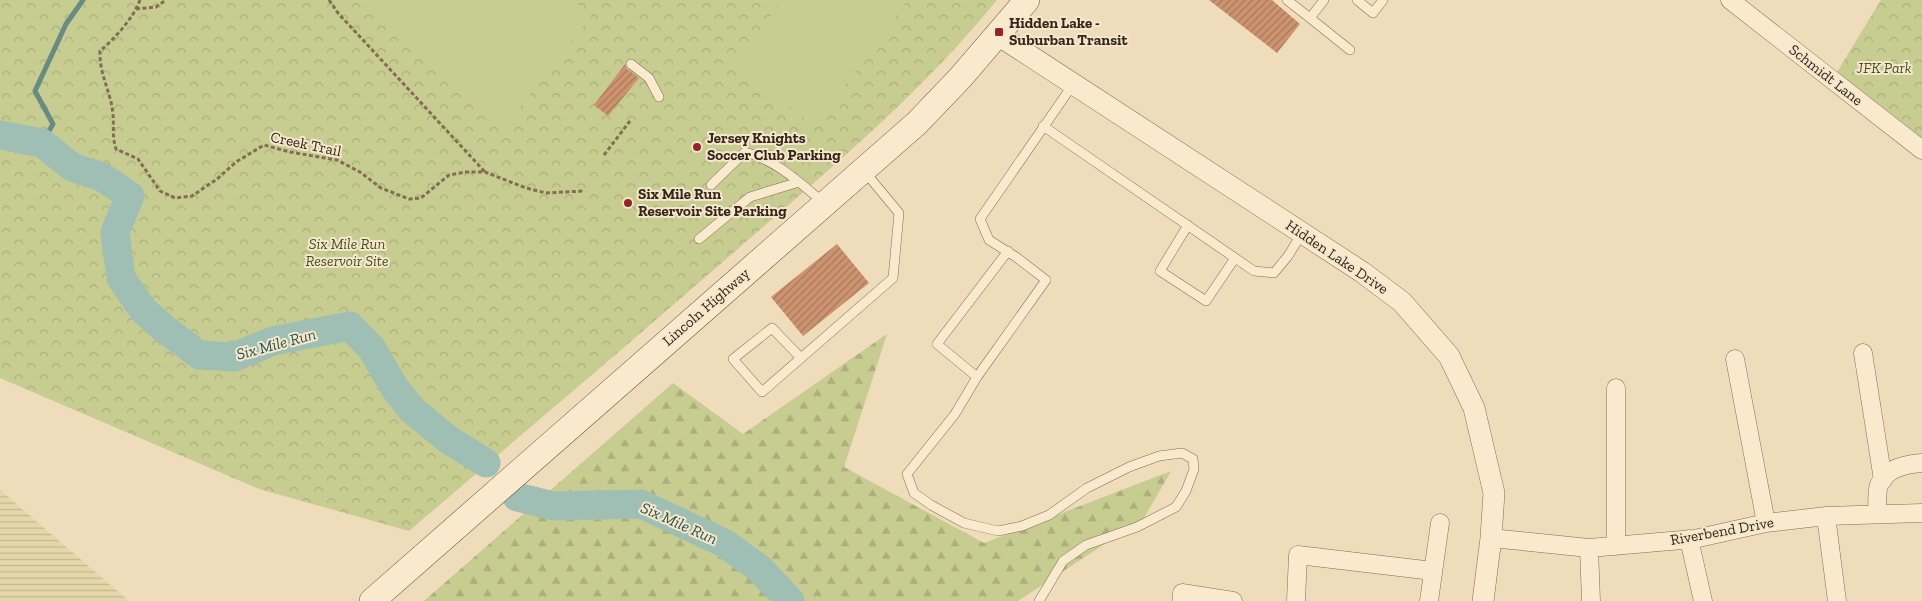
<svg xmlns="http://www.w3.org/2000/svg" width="1922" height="601" font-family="'Zilla Slab',serif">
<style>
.farmland{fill:url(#farmland-rules)}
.forest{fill:url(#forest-firs)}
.park{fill:url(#park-crowns)}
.pitch{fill:#c7cc90}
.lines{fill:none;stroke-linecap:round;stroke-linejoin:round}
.stream{stroke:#678c81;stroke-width:5}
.river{stroke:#a0bfb4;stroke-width:29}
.building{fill:url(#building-hatch)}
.service-casing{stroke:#856c55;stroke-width:10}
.minor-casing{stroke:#856c55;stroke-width:19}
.tertiary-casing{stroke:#856c55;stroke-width:22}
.secondary-casing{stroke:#674e39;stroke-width:26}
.path{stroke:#856c55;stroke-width:3;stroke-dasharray:4 2.5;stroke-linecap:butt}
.service{stroke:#f9eace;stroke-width:9}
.minor{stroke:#f9eace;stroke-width:18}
.tertiary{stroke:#f9eace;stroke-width:21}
.secondary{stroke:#f9eace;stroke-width:25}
.poi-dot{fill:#95242b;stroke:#f5e7cb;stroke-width:2}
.labels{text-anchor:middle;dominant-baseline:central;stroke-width:4;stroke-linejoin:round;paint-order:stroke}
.poi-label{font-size:15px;font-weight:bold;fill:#34261a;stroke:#f5e7cb;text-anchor:start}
.park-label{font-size:15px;font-style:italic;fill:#475121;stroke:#f5e7cb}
.street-label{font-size:15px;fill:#34261a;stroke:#f5e7cb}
.water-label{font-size:16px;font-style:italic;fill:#29544f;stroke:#f5e7cb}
</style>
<defs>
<pattern id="farmland-rules" width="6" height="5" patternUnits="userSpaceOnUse" patternTransform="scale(1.25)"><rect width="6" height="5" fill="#e4d7a9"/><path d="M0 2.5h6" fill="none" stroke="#c4b891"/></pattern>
<pattern id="forest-firs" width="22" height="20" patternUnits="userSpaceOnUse" patternTransform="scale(1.25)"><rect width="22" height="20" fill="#c7cc90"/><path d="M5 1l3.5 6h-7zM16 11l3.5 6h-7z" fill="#acaf7c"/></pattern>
<pattern id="park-crowns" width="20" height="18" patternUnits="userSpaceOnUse" patternTransform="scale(1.25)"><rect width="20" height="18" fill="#c7cc90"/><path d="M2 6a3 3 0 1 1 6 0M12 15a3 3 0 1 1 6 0" fill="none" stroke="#acaf7c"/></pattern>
<pattern id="building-hatch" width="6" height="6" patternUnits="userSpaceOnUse" patternTransform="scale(1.25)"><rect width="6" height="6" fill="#cd9370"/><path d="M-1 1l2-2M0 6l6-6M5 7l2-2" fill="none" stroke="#a7785b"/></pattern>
</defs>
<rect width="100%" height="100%" fill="#eedcbb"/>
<path class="farmland" d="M0 490 129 601H0Z"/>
<path class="forest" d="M887 334 844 467 984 543 1171 471 1144 518 1018 601H424L673 383 743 434Z"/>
<path class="park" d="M0 0H997C924 90 835 165 748 240 636 338 522 434 409 531L259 489 0 378Z
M1881 0H1922V145L1834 77Z"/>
<path class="pitch" d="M354 0H573L591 16 503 129Z
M782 0H908L815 126 735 66Z"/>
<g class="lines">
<path class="stream" d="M42 143 53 124 35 91 66 24 83 0"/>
<path class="river" d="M0 135 42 143 72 167 102 177 130 196 115 232 121 278 143 310 166 330 199 355 234 357 273 341 350 326 372 349 394 387 412 410 449 440 486 463
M517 497 554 506 641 504 724 543 760 569 790 601"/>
</g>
<path class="building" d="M1209 0H1272L1300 24 1277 53Z
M625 64 627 69 639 78 608 116 594 105Z
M837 244 869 283 803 336 771 297Z"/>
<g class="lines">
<defs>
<path id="service" d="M1287 0 1310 18 1324 0
M1357 0 1373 13 1383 0
M1310 18 1350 50
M631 64 649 78 659 97
M1043 126 1254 271 1274 273 1288 256 1302 233
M711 185 745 152C776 160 800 183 824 203
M1188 225 1160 271 1206 301 1235 258
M699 239 750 197 799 182
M801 358 772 328 733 359 762 392 893 278 899 213 865 172
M977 377 937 344 1008 251
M1039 601 1063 561 1086 545 1137 527 1176 507 1186 491 1194 469 1193 459 1182 453 1159 456 1129 467 1087 488 1049 515 1022 526 998 531 964 523 931 505 914 493 907 474 955 414 977 377 1046 280 1016 257 989 240 980 219 1074 83"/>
<path id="minor" d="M1730 0 1922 150
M1863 353 1883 480
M1735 359 1766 523
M1616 388V546
M1877 513C1878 505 1876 493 1879 485 1886 468 1906 464 1922 463
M1826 516 1837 601
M1491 538 1589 548 1694 539 1766 523 1826 516 1922 513
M1689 539 1703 601
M1589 548 1591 601
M1182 601V593L1233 601
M1296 601 1298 555 1433 571
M1429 601 1440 523"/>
<path id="tertiary" d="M998 35 1362 272 1402 302 1449 356 1474 408 1494 493 1491 538 1483 601"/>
<path id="secondary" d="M372 601 917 123 961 77 1027 0"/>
</defs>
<use href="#service" class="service-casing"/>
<use href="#minor" class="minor-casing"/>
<use href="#tertiary" class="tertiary-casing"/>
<use href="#secondary" class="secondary-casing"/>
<path class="path" d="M140 0C133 19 115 38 100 51 99 74 111 92 113 114 114 126 112 137 116 149L138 159 160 191 175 198 192 196 217 179 236 162 264 145 290 152 337 160 360 172 381 188 409 199 421 198 449 175 466 172H485L526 188 546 193 583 191
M329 0 338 13 485 172
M136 9 156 7 166 0
M604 155 630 121"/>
<use href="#service" class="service"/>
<use href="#minor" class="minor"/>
<use href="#tertiary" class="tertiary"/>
<use href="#secondary" class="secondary"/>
</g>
<g class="poi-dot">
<rect x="994" y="27" width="10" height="10" rx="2.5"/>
<circle cx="697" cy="147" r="5"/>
<circle cx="628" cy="203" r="5"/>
</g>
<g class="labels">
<g class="poi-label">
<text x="1009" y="23">Hidden Lake -<tspan x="1009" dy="17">Suburban Transit</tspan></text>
<text x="707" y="138">Jersey Knights<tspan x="707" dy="17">Soccer Club Parking</tspan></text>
<text x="638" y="194">Six Mile Run<tspan x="638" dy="17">Reservoir Site Parking</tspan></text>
</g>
<g class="park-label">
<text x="1884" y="68">JFK Park</text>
<text x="347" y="244">Six Mile Run<tspan x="347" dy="17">Reservoir Site</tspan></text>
</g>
<g class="street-label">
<text transform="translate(1826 75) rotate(38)">Schmidt Lane</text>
<text transform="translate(306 144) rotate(12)">Creek Trail</text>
<text transform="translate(1337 257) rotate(34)">Hidden Lake Drive</text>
<text transform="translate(706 307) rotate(-41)">Lincoln Highway</text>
<text transform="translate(1722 531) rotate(-10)">Riverbend Drive</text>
</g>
<g class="water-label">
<text transform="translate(276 344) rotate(-15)">Six Mile Run</text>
<text transform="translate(679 523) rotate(24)">Six Mile Run</text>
</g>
</g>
</svg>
